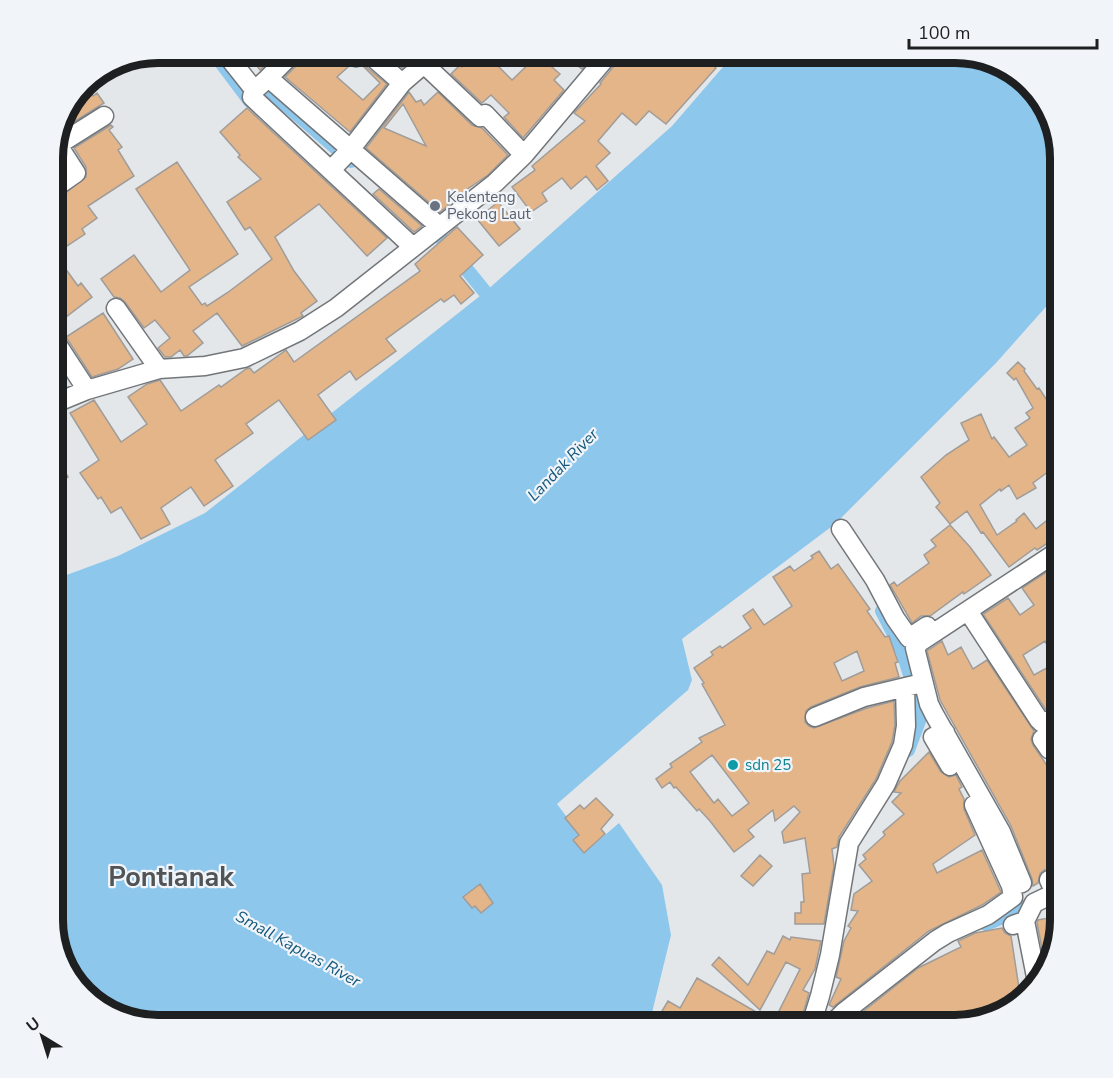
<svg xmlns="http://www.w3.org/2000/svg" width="1113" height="1078" font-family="'Nunito Sans',sans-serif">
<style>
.water{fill:#8ec7ec}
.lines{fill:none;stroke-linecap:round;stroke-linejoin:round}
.canal{stroke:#8ec7ec;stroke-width:14}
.building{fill:#e3b588;stroke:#9f9c99;stroke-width:1.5;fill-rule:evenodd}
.minor-casing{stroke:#737679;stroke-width:21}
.minor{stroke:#fff;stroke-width:18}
.worship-dot{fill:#6b7280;stroke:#f1f4f8;stroke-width:2}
.culture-dot{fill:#0f9aa8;stroke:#f1f4f8;stroke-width:2}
.labels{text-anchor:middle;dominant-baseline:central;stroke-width:4.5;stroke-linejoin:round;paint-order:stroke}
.worship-label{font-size:15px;fill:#5b616d;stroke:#f1f4f8;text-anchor:start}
.culture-label{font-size:15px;fill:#0d838f;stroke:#f1f4f8;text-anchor:start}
.water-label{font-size:16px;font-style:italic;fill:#13587c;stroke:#f1f4f8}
.town-label{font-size:27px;font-weight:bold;fill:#515456;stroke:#f1f4f8}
.rim{fill:none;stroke:#1e1f20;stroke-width:8}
</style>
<rect width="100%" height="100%" fill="#e4e7ea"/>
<path class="water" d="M735 53H961L1001 63 1034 88 1060 158V291L996 363 835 524 682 639 692 680 688 690 557 804 590 848 619 823 662 885 671 935 649 1025H158L117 1017 79 990 53 920V580L118 556 205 513 485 292 672 126Z"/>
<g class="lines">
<path class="canal" d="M214 53 250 101 270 91 351 161
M428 224 434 229 485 292
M882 611 902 650 922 713 908 750
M986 924 1026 907 1035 900"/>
</g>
<path class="building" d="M247 53H278L260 70Z
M304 53H309L315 60 322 53H337L340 58 349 66 337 77 363 100 380 83 363 66 364 65 387 84 350 132 285 77 301 61Z
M385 53H423L417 55 402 68Z
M475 53H510L497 65 512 80 538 55 560 74 554 80 564 90 523 138 504 117 509 113 491 95 482 103 451 74 460 65 462 67Z
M560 53H596L582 69Z
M621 53H704L716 68 666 124 649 111 636 125 622 113 598 141 610 153 596 166 608 181 597 190 586 176 571 189 562 178 542 193 547 201 531 212 512 187 535 170 532 166 585 121 574 113 601 84 600 83 619 60Z
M85 83 93 96 97 93 104 103 58 132 63 112Z
M409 92 416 102 421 100 424 105 438 92 472 125 482 128 508 155 488 175 447 203 449 205 440 212 366 148ZM403 104 426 146 384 128Z
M247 108 387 238 367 256 319 204 275 237 294 271 317 301 301 313 303 316 242 346 217 313 193 331 203 343 187 356H184L180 350 171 357H165L158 348 170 338 155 320 144 328 125 302 120 298 114 297 101 279 134 255 161 292 190 270 136 189 177 162 238 254 189 287 202 305 205 303 207 306 227 293 272 259 250 227 245 230 227 202 261 179 238 157 240 155 220 132Z
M111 125 113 127 109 130 122 147 118 150 134 176 88 206 97 218 82 229 85 234 55 254 78 286 81 283 92 297 53 327V200L59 198 86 177V167L74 148Z
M379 189 422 226 414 232 373 194Z
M498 202 520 229 499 246 477 219Z
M457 227 483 255 460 276 474 293 461 304 454 295 444 302 441 299 386 339 396 351 356 380 350 371 318 395 336 420 308 440 279 400 246 424 253 433 215 460 233 486 204 506 191 487 161 508 170 524 141 539 121 507 111 513 101 497 98 499 80 473 99 460 70 413 94 400 121 442 147 424 128 397 147 384 160 380 181 411 219 385 221 387 246 369 250 368 254 373 286 350 294 362 420 271 415 264Z
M103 313 133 359 118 369 92 377 66 337Z
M1018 362 1025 369 1024 371 1037 389 1039 388 1048 402 1060 424V482L1052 469 1033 483 1036 488 1017 499 1009 485 1001 491 1000 489 980 505 997 535 1017 521 1016 520 1024 513 1036 529 1046 521 1057 537 1037 550 1035 548 1009 567 983 532 981 533 967 511 950 524 936 507 940 503 921 477 946 455 969 440 961 423 981 414 992 439 994 437 1009 457 1027 445 1015 428 1030 418 1026 413 1033 408 1016 378 1014 380 1007 373Z
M53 450 68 477 53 486Z
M950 525 970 547 991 575 964 594 963 592 930 616H921L912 623 890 585 894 582 897 586 929 563 924 555 936 546 931 540Z
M819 551 831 569 838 564 870 609 867 611 885 637 889 636 898 662 895 663 899 677 860 687 811 707 806 711 805 722 809 726 814 728 867 708 894 701 895 725 892 742 876 779 839 837 837 847 832 849 834 866 824 924H795V913H801V902H804L802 874 810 873 805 838 784 843 782 832 800 812 794 806 775 821 773 810 748 830 754 837 734 852 710 821 699 809 697 811 676 787 674 788 670 782 662 788 656 779 672 767 670 764 702 742 699 738 725 725 702 684 704 683 694 668 713 655 711 652 720 646 722 648 751 628 743 616 753 609 764 625 792 606 773 577 790 566 794 571 813 558 811 556ZM857 651 864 671 842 681 834 663ZM712 755 749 803 732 816 718 799 714 803 690 772Z
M1060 563V724L1054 715 1046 710 983 614 1008 598 1020 615 1034 605 1022 588ZM1045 641 1056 663 1034 675 1023 655Z
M942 641 948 655 961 647 973 669 987 660 1034 731 1031 739 1033 745 1048 767 1060 760V863L1051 842 1048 843 1053 870H1044L1040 874 1038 883 1033 886 1032 879 1011 826 940 700 927 651Z
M929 752 941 772 949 777 956 775 962 787 959 789 964 799V809L975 835 933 864 937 873 982 850 1001 892 982 905 929 931 833 1007 829 1005 841 979 836 977 844 941 851 928 848 926 858 911 851 910 854 894 872 881 859 865 866 859 863 855 885 835 883 832 904 814 892 802 901 793 894 792 900 781Z
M596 798 613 815 601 829 605 834 584 853 573 840 579 835 565 818 580 805 584 809Z
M760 855 772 866 753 886 741 876Z
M480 884 493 903 481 913 475 906 472 908 463 897Z
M1060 903V920L1052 961 1046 969 1037 923 1038 920 1049 918 1047 909Z
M1002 928 1005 933 1011 936 1021 1001 994 1008V1011L955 1025H871L860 1014 918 968 961 947 958 941 975 933Z
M783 936 790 940 791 937 821 941 815 969 803 990 809 993 801 1021 790 1015 785 1025 774 1021 800 969 786 962 760 1010 712 965 719 957 748 985 767 951 774 954Z
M697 978 758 1013 751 1025H674L659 1016 668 1001 680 1008Z"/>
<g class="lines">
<defs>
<path id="minor" d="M225 53 252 87 257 88 266 80 272 81 439 226
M350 53 356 57 362 53
M368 53 402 83
M266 80 293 53
M254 89 252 97 413 247
M331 170 350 150 402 83 424 64 480 117 485 114 524 155
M53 189 76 173 58 145 104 116
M116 308 159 369
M53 338 87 390
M53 404 87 390 159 369 205 366 244 358 300 331 336 308 495 183 524 155 610 53
M841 529 875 580 895 618 909 638 927 626
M968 611 1039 720 1042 723 1045 721 1052 732 1042 739 1049 749 1059 746 1060 749
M815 717 864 697 914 685
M945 732 933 737 950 766
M1011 886 1022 883 1001 832 934 714 929 704 915 648 920 642 1060 550
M1025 921 1037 982
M1013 925 1025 921 1034 903 1055 893 1049 880
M811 1025 820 996 830 955 849 843 886 784 903 745 906 726 905 687
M831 1025 844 1012 935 941 948 933 988 915 1013 897 1011 886 974 805"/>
</defs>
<use href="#minor" class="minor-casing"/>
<use href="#minor" class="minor"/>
</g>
<circle class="worship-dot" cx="435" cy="206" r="6"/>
<circle class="culture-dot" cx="733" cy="765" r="6"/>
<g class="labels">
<g class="worship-label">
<text x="447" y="197">Kelenteng<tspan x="447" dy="17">Pekong Laut</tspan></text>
</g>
<g class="culture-label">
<text x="745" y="765">sdn 25</text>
</g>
<g class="water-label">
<text transform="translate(563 465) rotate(-46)">Landak River</text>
<text transform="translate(298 949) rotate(29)">Small Kapuas River</text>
</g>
<g class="town-label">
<text x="171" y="877">Pontianak</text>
</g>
</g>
<path d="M0 0H1113V1078H0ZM158 63H955A95 95 0 0 1 1050 158V920A95 95 0 0 1 955 1015H158A95 95 0 0 1 63 920V158A95 95 0 0 1 158 63Z" fill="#f1f4f8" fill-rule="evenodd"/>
<path class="rim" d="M158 63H955A95 95 0 0 1 1050 158V920A95 95 0 0 1 955 1015H158A95 95 0 0 1 63 920V158A95 95 0 0 1 158 63Z"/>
<g transform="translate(42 1036) rotate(322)" stroke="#f1f4f8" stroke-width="4.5" paint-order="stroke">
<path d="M0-4.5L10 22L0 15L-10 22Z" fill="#1e1f20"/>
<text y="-9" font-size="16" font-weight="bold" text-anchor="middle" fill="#1e1f20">U</text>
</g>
<path d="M909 39v9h188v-9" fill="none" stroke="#1e1f20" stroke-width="3"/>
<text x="918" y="39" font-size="18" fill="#1e1f20" stroke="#f1f4f8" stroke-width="4.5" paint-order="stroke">100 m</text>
</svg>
